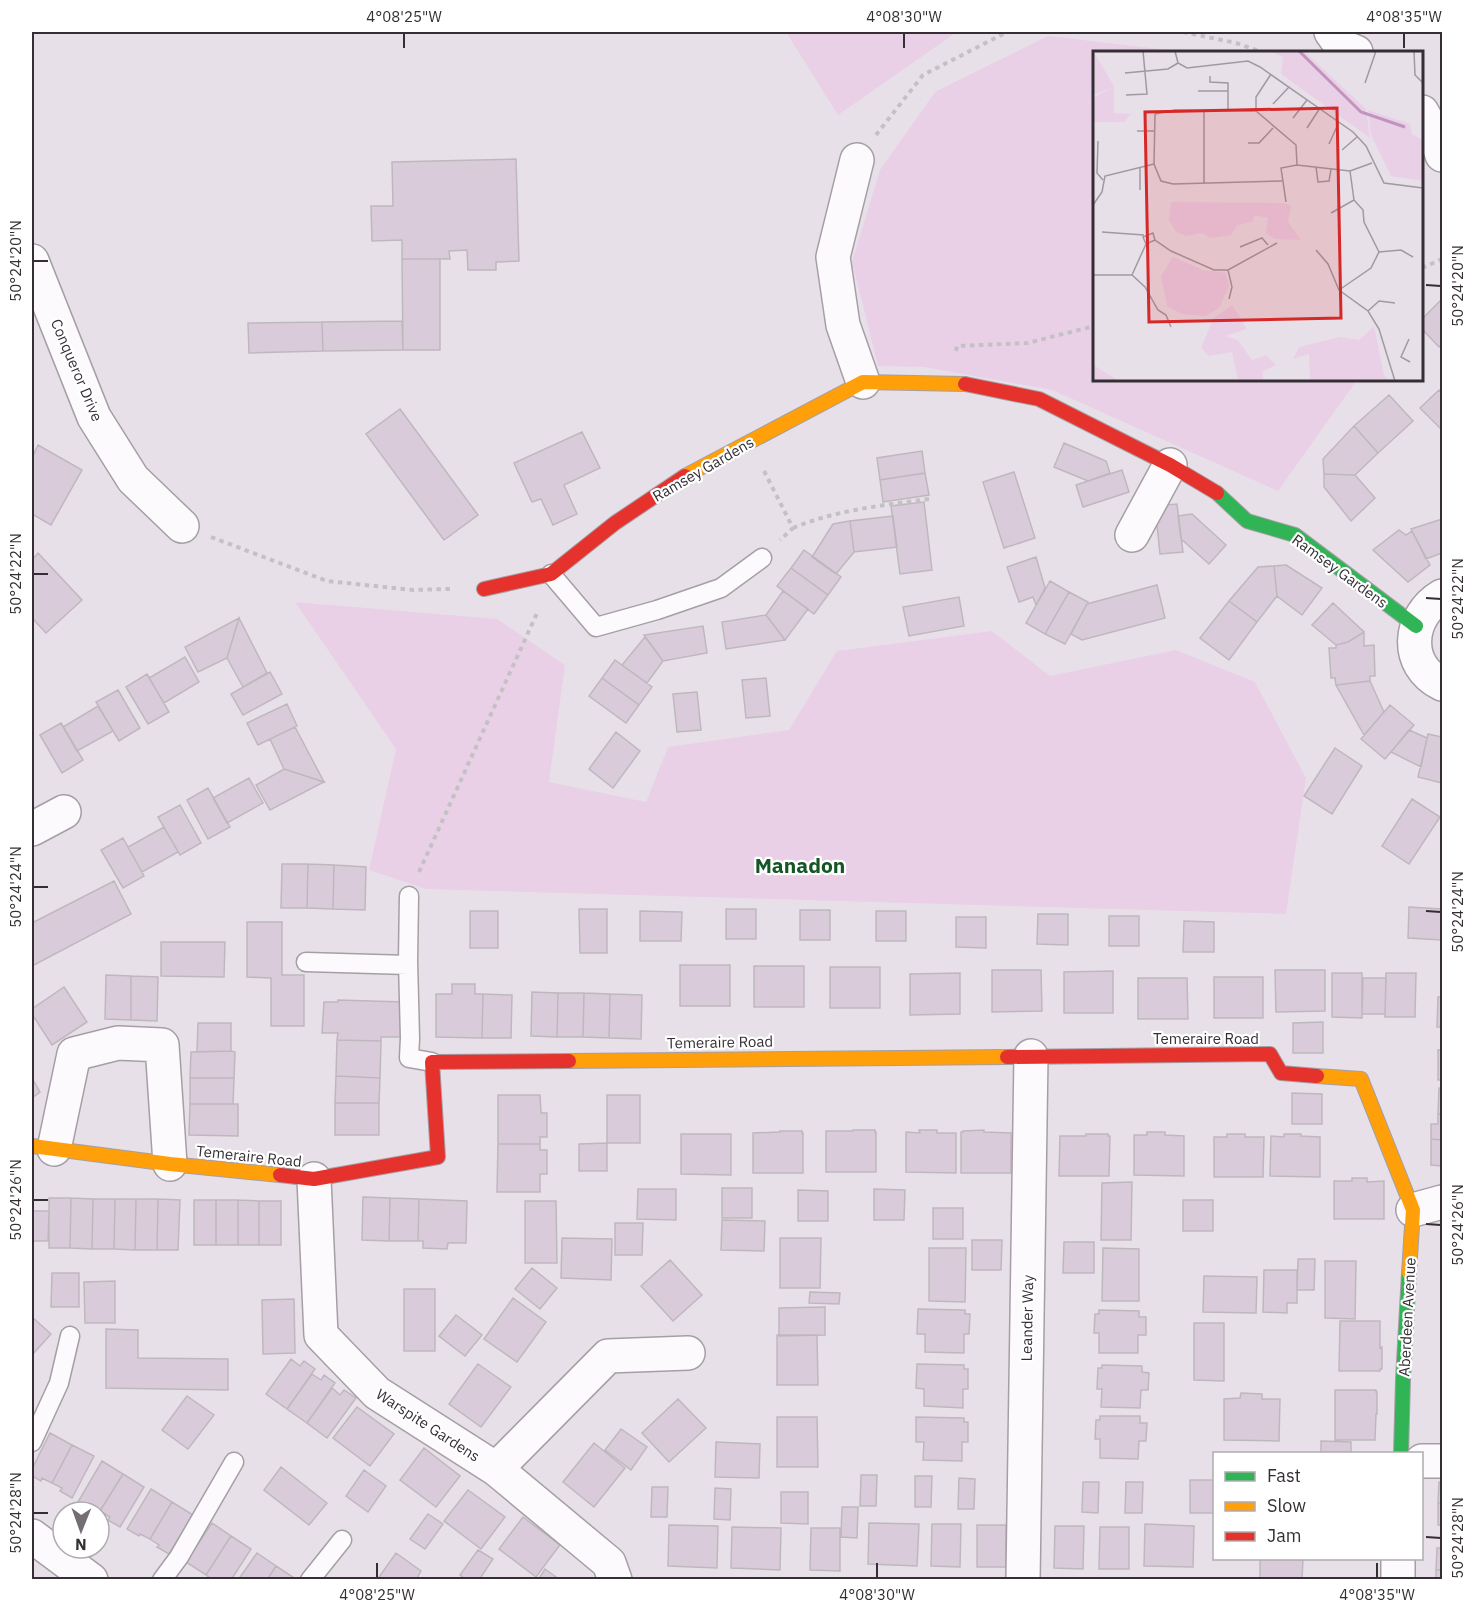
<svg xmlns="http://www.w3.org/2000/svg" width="1474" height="1611" font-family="'IBM Plex Sans',sans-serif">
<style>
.green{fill:#e9d0e7}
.building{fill:#dacbda;stroke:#beb8be;stroke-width:1.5}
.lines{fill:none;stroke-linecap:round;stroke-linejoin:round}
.lane-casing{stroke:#a59fa5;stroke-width:21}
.street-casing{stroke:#a59fa5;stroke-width:36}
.fast-casing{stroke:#a59fa5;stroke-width:16}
.slow-casing{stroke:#a59fa5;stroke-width:16}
.jam-casing{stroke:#a59fa5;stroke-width:16}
.path{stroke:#c4c1c4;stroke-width:4;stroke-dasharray:4.5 4.5;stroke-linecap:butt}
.lane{stroke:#fcfafc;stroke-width:18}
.street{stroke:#fcfafc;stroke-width:33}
.fast{stroke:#30b455;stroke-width:14}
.slow{stroke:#ff9f0a;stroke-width:14}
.jam{stroke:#e5322d;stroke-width:14}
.ticks{fill:none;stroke:#352f35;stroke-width:2}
.labels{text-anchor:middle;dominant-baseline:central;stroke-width:4.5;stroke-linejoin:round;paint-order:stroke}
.street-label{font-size:15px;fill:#352f35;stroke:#fff}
.district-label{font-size:21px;font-weight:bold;fill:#155526;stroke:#fff}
.inset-river{fill:none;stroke:#c094be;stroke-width:3}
.inset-road{fill:none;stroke:#a099a0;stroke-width:1.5}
.view{fill:#d62828;fill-opacity:0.15;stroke:#d62828;stroke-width:3}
.inset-edge{fill:none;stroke:#352f35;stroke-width:3}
.neatline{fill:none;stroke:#352f35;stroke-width:2}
.ticks-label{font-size:15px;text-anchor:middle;fill:#352f35}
</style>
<rect width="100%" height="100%" fill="#e8e0e8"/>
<path class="green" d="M786 32H957L838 115Z
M1048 36 1185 52H1094V380H1357L1278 491 1052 390 924 367 878 366 852 262 880 170 935 92Z
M295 602 497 619 565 665 549 782 646 802 668 747 789 730 837 651 992 631 1050 676 1176 650 1255 682 1306 778 1286 914 426 889 369 870 396 749Z"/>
<path class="building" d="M516 159 519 261 496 262V270H468L467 250 449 251 450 259H402V240L372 241 371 206H393L392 162Z
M402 259H440V350H403Z
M1442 299V344L1439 347 1422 329V319Z
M402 321 403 350 323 351 322 322Z
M322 322 323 351 249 353 248 323Z
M1439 390 1442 393V430L1420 408Z
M1389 395 1413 421 1378 453 1354 426Z
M400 409 478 515 444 540 366 434Z
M1354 426 1378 453 1355 475 1324 474 1323 459Z
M582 432 600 468 564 485 577 514 553 525 541 499 532 502 514 463Z
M1064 443 1106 461 1110 473 1088 481 1054 467Z
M38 445 82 470 51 525 32 514V458Z
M922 451 925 473 880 480 877 458Z
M1122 470 1129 492 1083 507 1076 485Z
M1014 472 1035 538 1004 548 983 482Z
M925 473 929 495 883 502 880 480Z
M1324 474 1355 475 1375 498 1351 521 1324 487Z
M924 502 932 570 900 574 891 506Z
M1177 504 1183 552 1160 554 1155 506Z
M1192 514 1226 545 1209 564 1181 539 1178 516Z
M893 516 897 547 854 552 850 521Z
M1442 519V553L1426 559 1411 529Z
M850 521 854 552 836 574 812 557 833 524Z
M1399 530 1406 535 1412 531 1430 565 1408 582 1373 550Z
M804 550 841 577 828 595 791 568Z
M38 553 82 600 46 633 32 618V560Z
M1036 557 1045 588 1036 605 1033 597 1019 602 1007 567Z
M1286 565 1322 588 1302 615 1277 596 1274 566Z
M1274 566 1277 596 1257 622 1229 601 1258 567Z
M791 568 828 595 814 614 777 586Z
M1050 581 1069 592 1045 634 1026 623Z
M1157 585 1165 618 1082 640 1071 634 1087 604Z
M783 591 808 609 785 640 766 615Z
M1069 592 1088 602 1065 644 1045 634Z
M959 597 964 626 909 636 903 607Z
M1229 601 1257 622 1229 660 1200 638Z
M1333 603 1364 632 1348 642 1336 645 1312 625Z
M766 615 785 640 726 649 722 622Z
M239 618 227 658 198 672 185 647Z
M239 618 267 673 243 687 227 658Z
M703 626 707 653 663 661 644 635Z
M1364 632V646L1374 645 1375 676H1370V681L1336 685 1335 678H1331L1329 648H1336V645L1348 642Z
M645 637 663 661 647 683 622 665Z
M185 657 199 682 164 703 149 678Z
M615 660 652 687 639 705 602 678Z
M270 672 282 694 243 715 231 694Z
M147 674 169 712 148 724 126 687Z
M602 678 639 705 626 723 589 696Z
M766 678 770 716 746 718 742 680Z
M1370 681 1384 712 1364 735 1336 685Z
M118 690 140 728 119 741 96 702Z
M697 692 701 730 677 732 673 694Z
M287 704 297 726 258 745 247 723Z
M1390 705 1414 725 1385 759 1361 739Z
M98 706 113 731 77 751 63 727Z
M61 723 83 760 62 773 40 735Z
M295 727 324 782 284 769 270 739Z
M1409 730 1427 738 1421 767 1391 752Z
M616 732 640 751 613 788 589 769Z
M1428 734 1442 737V783L1418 777Z
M1335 748 1362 766 1332 814 1304 796Z
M284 769 324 782 270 810 256 785Z
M249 778 263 803 227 823 213 798Z
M208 788 230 827 208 839 187 800Z
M1412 799 1440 817 1409 864 1382 846Z
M180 805 201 843 180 855 158 817Z
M164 827 178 852 142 872 128 847Z
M123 838 144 876 123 888 101 850Z
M282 864H308L307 908H281Z
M308 864 334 865 333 909 307 908Z
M334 865 366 867 365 910 333 909Z
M114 881 131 914 32 966V923Z
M1409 907 1442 909V940L1408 938Z
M579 909H607V953H580Z
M726 909H756V939H726Z
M800 910H830V940H800Z
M470 911H498V948H470Z
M640 911 682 912 681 941H640Z
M876 911H906V941H876Z
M1038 914H1068V945L1037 944Z
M1109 916H1139V946H1109Z
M956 917H986V948L956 947Z
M1184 921 1214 922V952H1183Z
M247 922H282V975H304V1026H271V978L247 977Z
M161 942H225L224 977 161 976Z
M680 965H730V1006H680Z
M754 966H804V1007H754Z
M830 967H880V1008H830Z
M992 970H1041L1042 1011 992 1012Z
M1275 970H1325V1011L1276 1012Z
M1113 971V1013H1064V972Z
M960 973V1014L910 1015V974Z
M1332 973H1362V1018L1332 1017Z
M1386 973H1416L1415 1017H1385Z
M106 975 131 976V1020L105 1019Z
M131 976 158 977 157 1021 131 1020Z
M1214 977H1263V1018H1214Z
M1138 978H1187L1188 1019H1138Z
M1363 978H1386L1385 1014H1362Z
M452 984H475V994H483L482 1038 436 1037V994H452Z
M64 987 87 1022 52 1045 32 1014V1009Z
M532 992 558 993 557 1037 531 1036Z
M558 993H584L583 1037H557Z
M584 993 610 994 609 1038 583 1037Z
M483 994 512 995 511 1038H482Z
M610 994 642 995 641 1039 609 1038Z
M1438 997H1442V1027H1437Z
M338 1000 404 1002 402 1037H381V1041L337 1040 338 1033H322L324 1002H338Z
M1323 1022V1053H1293V1023Z
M198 1023H231V1051L197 1052Z
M337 1040 381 1041 380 1078 336 1076Z
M1438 1050H1442V1080H1438Z
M231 1051 235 1052 234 1078H190L191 1052Z
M336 1076 380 1078 379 1103H335Z
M32 1078 40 1092 32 1098Z
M190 1078H234L233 1104H190Z
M1439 1088H1442V1114H1438Z
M1292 1093 1322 1094V1124H1292Z
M498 1095H540L541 1113H547V1137H540V1144H498Z
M607 1095H640V1143H607Z
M335 1103H379V1135H335Z
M190 1104H238V1136L189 1135Z
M1438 1114H1442V1140L1431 1139V1124H1438Z
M853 1130H875V1132H876V1172H826V1131H853Z
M919 1130H937V1133H956V1173L906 1172V1132L920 1133Z
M984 1130V1132L1011 1133V1173H961V1132H963V1131Z
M780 1131H802V1133H803V1173H753V1133L780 1132Z
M1147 1132H1165V1135L1184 1136V1176L1134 1175V1135H1147Z
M681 1134H731V1175L681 1174Z
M1086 1134H1108V1136H1110L1109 1176H1059L1060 1136H1086Z
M1227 1134H1245V1137H1264L1263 1177H1214V1137H1227Z
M1284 1134H1301V1136L1320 1137V1177L1270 1176 1271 1136 1284 1137Z
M1431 1139 1442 1140V1166L1431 1165Z
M607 1143V1171H579V1144Z
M498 1144H540V1150H547V1174H540V1192H497Z
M1352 1178H1367V1182L1384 1181V1219H1334V1181H1352Z
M1132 1182 1131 1240H1101L1102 1183Z
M722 1188H752V1218H722Z
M638 1189H676V1220L637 1219Z
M874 1189 905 1190 904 1220H874Z
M798 1190 828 1191V1221H798Z
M363 1197 390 1198 389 1241 362 1240Z
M49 1198H71L70 1248H49Z
M71 1198 93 1199 92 1249 70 1248Z
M390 1198 419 1199 418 1241H389Z
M93 1199H115L114 1249H92Z
M115 1199H136L135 1250 114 1249Z
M136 1199H158L157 1250H135Z
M158 1199 180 1200 178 1250H157Z
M419 1199 467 1201 466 1243H448L447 1249 423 1248V1241H418Z
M194 1200H216V1245H194Z
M216 1200H238V1245H216Z
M238 1200 259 1201V1245H238Z
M1183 1200H1213V1231H1183Z
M259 1201H281V1245H259Z
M525 1201H556L557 1263H525Z
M933 1208H963V1239H933Z
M32 1211H49L48 1241H32Z
M722 1220 765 1221 764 1251 721 1250Z
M615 1223H643L642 1255H615Z
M562 1238 612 1239 611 1280 561 1278Z
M780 1238H821L820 1288H780Z
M972 1240H1002L1001 1270H972Z
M1064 1242H1094V1273H1063Z
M929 1248H966L965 1302 929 1301Z
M1103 1248 1139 1249V1301H1102Z
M1298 1259H1315L1314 1290H1297Z
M670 1260 702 1295 673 1321 641 1286Z
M1325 1261H1356L1355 1319 1325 1318Z
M532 1268 557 1288 540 1309 515 1289Z
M1264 1270H1297V1303H1287V1313L1263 1312Z
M52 1273H79V1307H51Z
M1204 1276 1257 1277 1256 1313 1203 1312Z
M115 1281V1323H85L84 1282Z
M404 1289H435V1351H404Z
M810 1292 840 1293 839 1304 809 1303Z
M513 1298 546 1322 517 1362 484 1339Z
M294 1299 295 1353 263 1354 262 1300Z
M825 1307V1335L779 1336V1308Z
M918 1309 965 1310V1314H970L969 1334H964V1353L925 1352V1334H917Z
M1099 1310 1139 1311V1317H1146V1335H1138V1353H1099V1333H1094L1095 1314H1099Z
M456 1315 482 1335 465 1356 439 1336Z
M32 1317 51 1334 33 1354 32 1353Z
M1340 1321H1380V1348L1382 1347V1369H1380V1371H1339Z
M1194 1323H1224V1381L1194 1380Z
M106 1329 138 1330V1358L228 1359V1390L106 1388Z
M777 1335H817L818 1385H777Z
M291 1359 300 1366 304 1361 315 1369 287 1409 266 1394Z
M478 1364 511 1387 481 1427 449 1404Z
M917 1364 964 1365V1369H968V1389H963V1408L924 1406V1389L916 1388Z
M1102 1365 1142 1366V1372L1149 1373 1148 1390H1141L1140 1408 1101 1407 1102 1389H1097L1098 1368H1102Z
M312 1374 321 1380 324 1375 335 1383 307 1423 287 1409Z
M332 1388 340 1395 344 1390 356 1398 327 1438 307 1423Z
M1335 1390H1376V1392H1377V1414H1376L1375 1440H1335Z
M1241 1393 1262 1394V1399H1280L1279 1441 1224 1440V1399L1240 1398Z
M187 1396 214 1415 188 1449 162 1430Z
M678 1399 706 1428 669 1462 642 1433Z
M357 1407 394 1434 370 1466 333 1438Z
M1100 1416H1140V1423H1147L1146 1441H1139L1138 1459 1100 1458V1439H1095L1096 1420H1100Z
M777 1417H817L818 1467H777Z
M916 1417 964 1418V1422H968V1442H962V1461L923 1460 924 1442H916Z
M621 1429 647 1447 631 1470 605 1450Z
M50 1433 72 1445 52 1483 42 1478 41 1481 32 1476V1469Z
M1321 1441 1351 1442V1454H1321Z
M716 1442 760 1444 759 1478 715 1477Z
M594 1443 625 1468 594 1507 563 1482Z
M72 1445 94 1456 72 1498 60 1491 62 1488 52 1483Z
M424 1448 460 1476 436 1507 400 1480Z
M102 1461 123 1474 100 1511 92 1506 90 1509 78 1502Z
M281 1467 327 1503 309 1525 264 1490Z
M364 1470 386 1486 368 1512 346 1496Z
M123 1474 144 1487 120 1527 108 1520 110 1517 100 1511Z
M861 1475H877L876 1506H860Z
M915 1476H932L931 1507H915Z
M959 1478 975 1479 974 1509H958Z
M1190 1480H1214V1513H1190Z
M1083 1482H1099L1098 1513 1082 1512Z
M1126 1482H1143L1142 1513H1125Z
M1439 1482H1442V1503H1438Z
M652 1487H668L667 1517H651Z
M715 1488 731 1489 730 1520 714 1519Z
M151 1489 172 1502 150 1539 140 1534 139 1536 127 1529Z
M468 1490 505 1517 481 1549 444 1521Z
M781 1492H808V1524L781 1523Z
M172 1502 193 1515 169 1554 157 1547 159 1545 150 1539Z
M1438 1503H1442V1525H1438Z
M842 1507H858L857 1538 841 1537Z
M428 1514 443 1524 425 1549 410 1539Z
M523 1517 560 1545 536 1577 499 1549Z
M212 1523 231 1536 206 1575 186 1562Z
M869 1523 919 1524 917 1566 868 1564Z
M932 1524H961L960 1567 931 1566Z
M1145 1524 1194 1526 1193 1567 1144 1566Z
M669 1525 718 1526 717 1568 668 1566Z
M977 1525H1006V1567H977Z
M1055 1526H1084L1083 1569 1054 1568Z
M732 1527 781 1528 780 1570 731 1568Z
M1100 1527H1129V1569H1099Z
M811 1528H840V1571L810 1570Z
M231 1536 251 1549 231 1580H213L206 1575Z
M1437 1548H1442V1570H1436Z
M478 1550 493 1559 479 1580H467L460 1575Z
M257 1553 276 1566 267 1580H238Z
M396 1553 421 1571 416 1580H377Z
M1260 1558H1303L1302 1580H1260Z
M276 1566 296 1579 295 1580H267Z
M545 1569 559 1579 538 1580Z
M1436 1570H1442V1580H1436Z"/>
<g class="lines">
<defs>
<path id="lane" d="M551 574 596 627 657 610 721 588 762 558
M409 896 408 961 410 1038 409 1058 432 1062
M306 962 408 965
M32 1442 59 1383 70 1336
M162 1580 179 1557 234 1462
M310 1580 342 1540"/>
<path id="street" d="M1331 32 1341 46 1356 52
M1422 112 1436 137 1442 155
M857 160 833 257 843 325 863 382
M32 261 94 417 133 479 182 526
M1132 535 1170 465
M1442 596C1408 616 1403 665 1442 684
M32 829 64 812
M54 1149 74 1054 118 1043 162 1045 170 1164
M314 1179 321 1335 377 1393 496 1469 609 1563 615 1580
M1413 1210 1442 1202
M1422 1461H1442
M496 1469 608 1356 688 1353
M32 1536 91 1580
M1023 1580 1031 1056
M1398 1580V1558"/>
<path id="fast" d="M1217 493 1247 521 1295 535 1416 626
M1401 1454 1403 1379 1409 1273"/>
<path id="slow" d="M685 476 863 382 965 384
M569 1061 1007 1057
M1317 1076 1361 1079 1413 1210 1409 1273
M32 1146 170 1164 280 1175"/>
<path id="jam" d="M965 384 1039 399 1170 465 1217 493
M484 589 551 574 615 523 685 476
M1007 1057 1270 1054 1281 1073 1317 1076
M280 1175 314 1179 438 1157 432 1062 569 1061"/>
</defs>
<use href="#lane" class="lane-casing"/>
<use href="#street" class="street-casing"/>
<use href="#fast" class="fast-casing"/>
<use href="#slow" class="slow-casing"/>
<use href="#jam" class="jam-casing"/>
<path class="path" d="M1183 32 1236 43 1262 52
M876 135 923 75 1007 32
M1422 268 1442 259
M956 351 957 346 1028 343 1094 326
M764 471 793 528 780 540
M793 528C836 510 884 505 929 499
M211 537 327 581 413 590 450 589
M419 872 538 611"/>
<use href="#lane" class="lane"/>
<use href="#street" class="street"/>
<use href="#fast" class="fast"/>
<use href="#slow" class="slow"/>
<use href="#jam" class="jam"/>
</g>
<path class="ticks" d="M404 48V33M904 48V33M1404 48V33M33 261H48M1426 285 1441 286M33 574H48M1426 598 1441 599M33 887H48M1426 911 1441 912M33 1200H48M1426 1224 1441 1225M33 1513H48M1426 1537 1441 1538M377 1578V1563M877 1578V1563M1377 1578V1563"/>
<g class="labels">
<g class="street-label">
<text transform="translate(77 370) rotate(67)">Conqueror Drive</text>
<text transform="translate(703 469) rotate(-30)">Ramsey Gardens</text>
<text transform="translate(1340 571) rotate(36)">Ramsey Gardens</text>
<text x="1206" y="1038">Temeraire Road</text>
<text transform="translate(720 1042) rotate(-1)">Temeraire Road</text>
<text transform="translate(249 1156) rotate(6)">Temeraire Road</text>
<text transform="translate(1407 1317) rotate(-87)">Aberdeen Avenue</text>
<text transform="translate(1027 1318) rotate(-89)">Leander Way</text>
<text transform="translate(428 1425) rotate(33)">Warspite Gardens</text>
</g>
<g class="district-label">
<text x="800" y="865">Manadon</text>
</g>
</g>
<g transform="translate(1093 51)">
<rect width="330" height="330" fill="#e8e0e8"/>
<path d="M0 0 21 35V62L38 63 31 71H1V96L0 47 19 37 0 44ZM176 0H211L273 58 277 87 188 23 190 6ZM275 59 317 73 319 83 330 89V130L298 125 278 84ZM78 151 191 152 198 155 195 171 208 189 182 188 173 182 175 167 162 164 159 171 144 174 138 184 117 187 110 182 93 185 83 181 76 169ZM80 206 110 219 133 222 136 235 126 257 112 265 89 263 74 255 68 225ZM139 254 154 278 132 285 145 289 159 309 173 304 183 314 169 321 171 330H145L139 301 116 305 108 297 120 268ZM281 275 291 324 297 330H217L216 303 200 308 206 296 247 286 266 289ZM0 308 2 315 26 330H0Z" fill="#e9d0e7"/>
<path class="inset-river" d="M206 0 268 61 312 76"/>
<path class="inset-road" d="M82 0 85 12 94 17 155 10 167 16 260 81 273 95 291 132 330 137M321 0 322 24 330 32M32 22 75 18 85 12M178 23 163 46V60L203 94 204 114M117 25V31L135 32V58M272 32 283 0M105 40H135M33 44 54 43 50 0M180 53 196 36M111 59V132M163 60 82 59 62 63 61 113 68 130 80 133 189 130M200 67 214 49M214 77 227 57M44 80H62M5 90 4 122 10 129M155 92H166L180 77M236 93 246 71M249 99 264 86M223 116 225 131 236 130 238 118M47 117V139M257 120 261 149 270 159 271 171 286 201M193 151 188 117 204 114 257 120 279 112M0 154 9 141 12 125 61 113M238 162 261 149M9 181 51 184M62 189 53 193 50 186 60 182 62 189 78 200 121 219H135L184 192M147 196 169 187 175 194M223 199 235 213 246 239 275 260 286 278 302 330M135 219 139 236 136 248M0 224H39L52 236 65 259 73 264 78 276M39 224 53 193M246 239 278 217 286 201 308 199 320 206M275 260 286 250 302 252M316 288 308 306 317 311"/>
<path class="view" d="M244 57 248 267 56 271 52 61Z"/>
<rect width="330" height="330" class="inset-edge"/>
</g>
<rect width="1474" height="1611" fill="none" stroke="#ffffff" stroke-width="66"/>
<rect x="1213" y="1452" width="210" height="108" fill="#ffffff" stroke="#aeacae" stroke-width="1.5"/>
<rect x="1225" y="1472" width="30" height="9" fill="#30b455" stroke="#aeacae" stroke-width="1.5"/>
<text x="1267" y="1482" font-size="18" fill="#352f35">Fast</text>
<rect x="1225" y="1502" width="30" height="9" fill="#ff9f0a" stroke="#aeacae" stroke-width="1.5"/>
<text x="1267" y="1512" font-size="18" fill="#352f35">Slow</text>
<rect x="1225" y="1532" width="30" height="9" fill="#e5322d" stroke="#aeacae" stroke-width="1.5"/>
<text x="1267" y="1542" font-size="18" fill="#352f35">Jam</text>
<g transform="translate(81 1530) rotate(181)"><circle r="28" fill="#ffffff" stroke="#aeacae" stroke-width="1.5"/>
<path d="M0-4.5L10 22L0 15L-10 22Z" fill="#746d74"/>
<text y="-9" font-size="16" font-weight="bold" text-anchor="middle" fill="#352f35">N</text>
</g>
<rect x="33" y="33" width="1408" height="1545" class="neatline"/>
<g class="ticks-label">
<text x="404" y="22">4°08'25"W</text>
<text x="904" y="22">4°08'30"W</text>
<text x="1404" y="22">4°08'35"W</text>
<text transform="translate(16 261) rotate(-90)" y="5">50°24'20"N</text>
<text transform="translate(1458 286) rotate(-90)" y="5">50°24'20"N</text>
<text transform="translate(16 574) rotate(-90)" y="5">50°24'22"N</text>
<text transform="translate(1458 599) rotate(-90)" y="5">50°24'22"N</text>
<text transform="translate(16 887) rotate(-90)" y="5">50°24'24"N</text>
<text transform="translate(1458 912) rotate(-90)" y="5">50°24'24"N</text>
<text transform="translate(16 1200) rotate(-90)" y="5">50°24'26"N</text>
<text transform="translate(1458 1225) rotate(-90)" y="5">50°24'26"N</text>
<text transform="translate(16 1513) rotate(-90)" y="5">50°24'28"N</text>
<text transform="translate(1458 1538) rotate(-90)" y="5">50°24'28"N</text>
<text x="377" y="1600">4°08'25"W</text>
<text x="877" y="1600">4°08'30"W</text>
<text x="1377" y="1600">4°08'35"W</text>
</g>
</svg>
